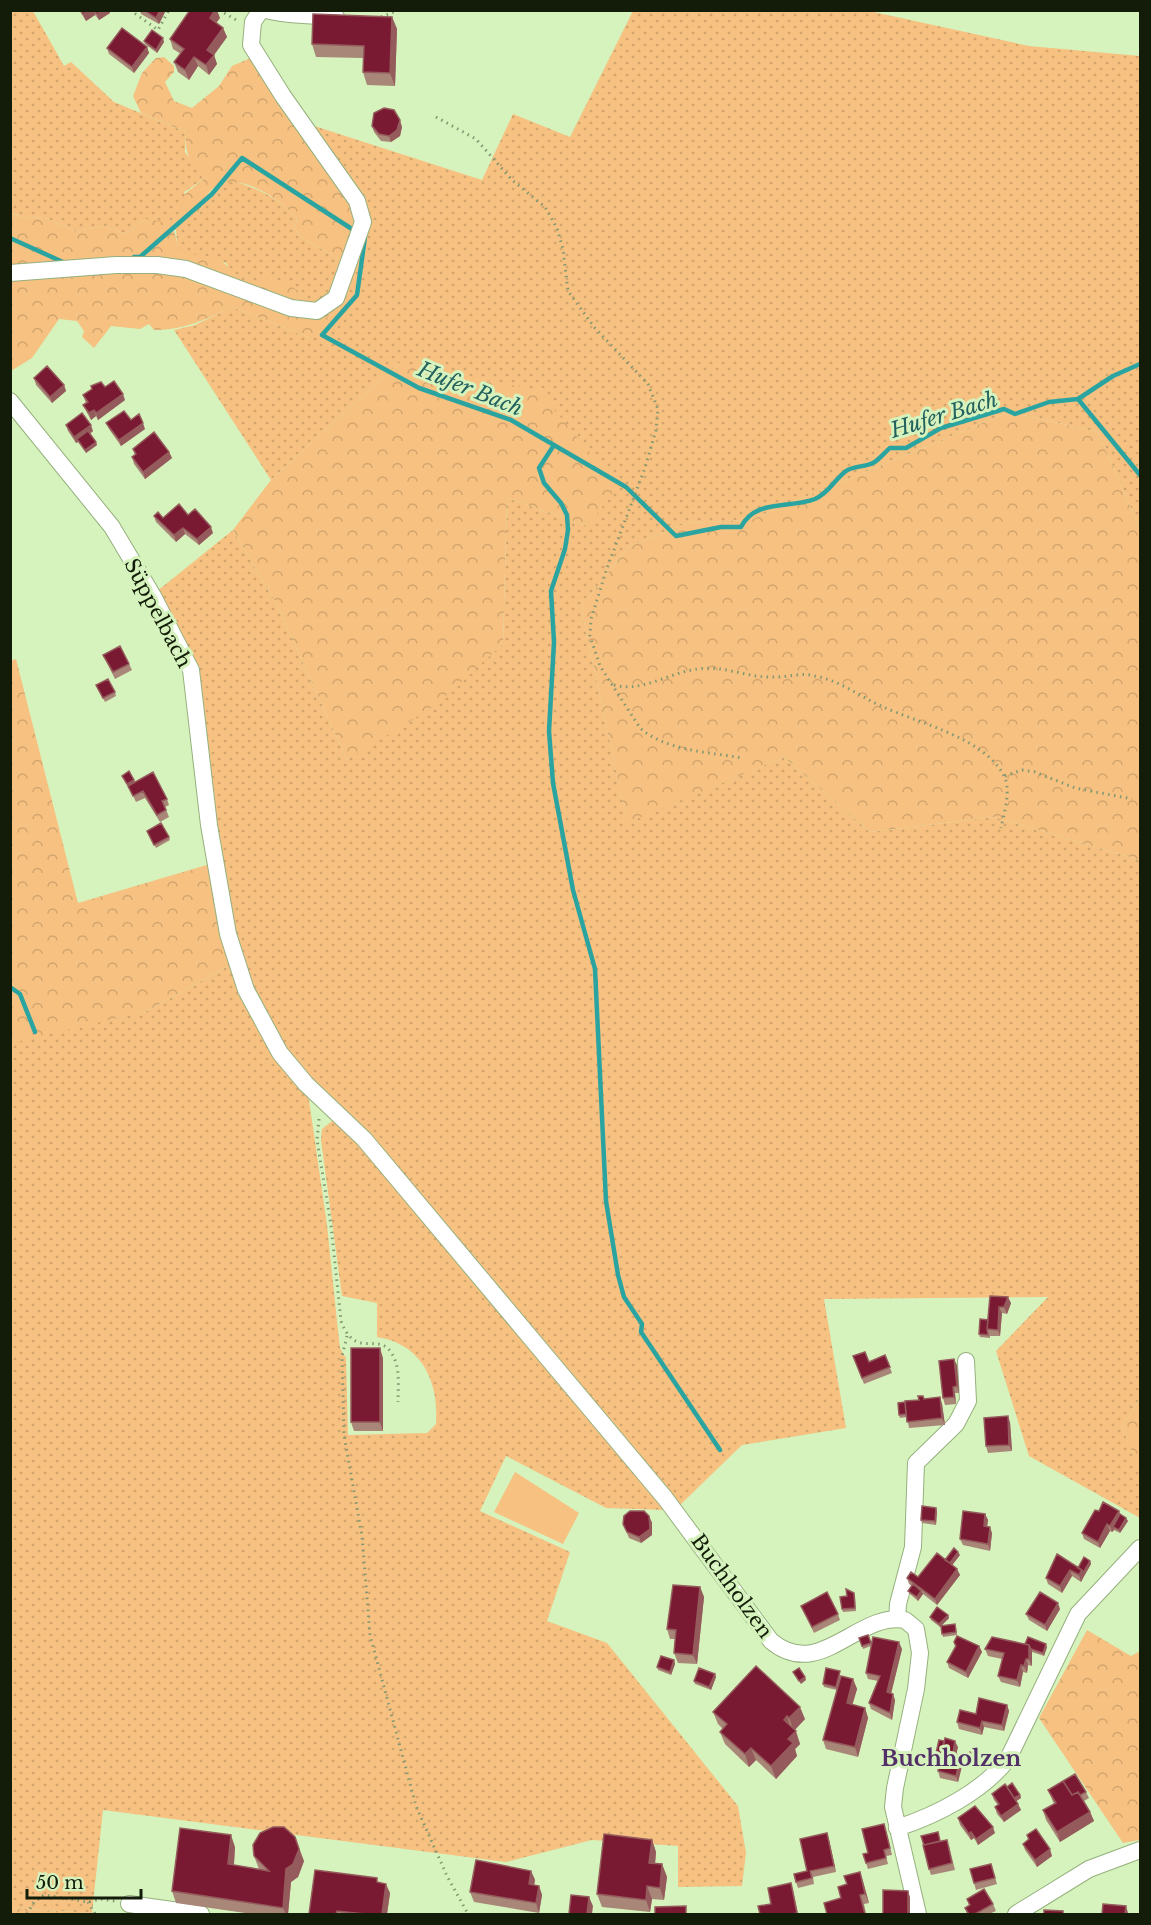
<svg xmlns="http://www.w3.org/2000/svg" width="1151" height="1925" font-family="'Libre Baskerville',serif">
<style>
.grass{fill:url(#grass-dots)}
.forest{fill:url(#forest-crowns)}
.green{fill:#f6c181}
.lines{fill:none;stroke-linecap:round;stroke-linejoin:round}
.stream{stroke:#2aa4a0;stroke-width:4.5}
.minor-casing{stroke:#95b07d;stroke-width:18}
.path{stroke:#829770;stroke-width:3;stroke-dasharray:1.5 4.5;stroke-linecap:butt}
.minor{stroke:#fff;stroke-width:16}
.wall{fill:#a88678}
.shaded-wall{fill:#955b5c}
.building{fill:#791a32;stroke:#955b5c;stroke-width:1.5}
.labels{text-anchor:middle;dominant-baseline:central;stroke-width:6;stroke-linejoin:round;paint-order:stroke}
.street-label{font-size:20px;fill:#121c08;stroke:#d6f3bd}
.water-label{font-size:21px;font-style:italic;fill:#23625f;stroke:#d6f3bd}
.quarter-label{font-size:22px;font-weight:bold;fill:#522f67;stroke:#d6f3bd}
</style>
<defs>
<pattern id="grass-dots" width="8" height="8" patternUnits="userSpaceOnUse" patternTransform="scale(1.5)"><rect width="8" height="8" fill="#f6c181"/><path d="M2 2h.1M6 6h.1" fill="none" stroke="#d2a56e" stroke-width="1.8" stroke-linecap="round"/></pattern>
<pattern id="forest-crowns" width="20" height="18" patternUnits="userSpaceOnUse" patternTransform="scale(1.5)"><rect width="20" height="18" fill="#f6c181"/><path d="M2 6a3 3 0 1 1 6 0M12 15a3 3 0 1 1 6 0" fill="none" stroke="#d2a56e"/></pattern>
</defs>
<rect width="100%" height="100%" fill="#d6f3bd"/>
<path class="grass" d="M10 11H33L64 66 71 62 114 102 186 132 185 152 204 179 184 192 198 215C206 196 211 188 230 181 255 186 280 199 297 218L295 228 299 236 344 262 337 288 314 307 247 286 235 277 226 263 211 258 178 253 176 230 146 219 125 234 105 226 75 231 43 217 24 218 11 213Z
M633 11H869L1029 46 1140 56V529L1098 432 1009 412 750 520 687 523 628 547 581 607 627 822 784 757 870 832 994 817 1140 860V1399L1122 1426 1137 1465 1140 1463V1518L1029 1456 996 1351 1048 1297 824 1299 846 1428 742 1445 679 1506 294 1062 261 1007 233 931 193 670 156 592 233 530 275 601 347 760 503 644 507 498 588 526 399 363 271 480 174 330 195 325 232 307 310 338 326 314 357 247 305 123 482 180 513 114 570 137Z
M230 965 309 1100 327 1225 337 1321 340 1348 346 1358 348 1435 427 1433 436 1424C439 1381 422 1344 377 1337V1303L342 1296 321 1140 322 1129 332 1121 350 1135 667 1510 606 1508 506 1456 480 1511 570 1552 547 1621 607 1643 738 1806 746 1853 742 1886 678 1887V1846L592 1840 506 1862 103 1810 92 1913 11 1908 10 1041 147 1011Z"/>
<path class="forest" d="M164 57 174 66V72L165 82 174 101 192 108 219 86 232 66 253 57 366 224 344 262 299 236 295 228 297 218C280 199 240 171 215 187 206 193 202 205 198 215L191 218 183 213C178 193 191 190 204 179 189 163 185 154 186 132L141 113 133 96 142 73 156 58Z
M10 213 24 218 43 217 75 231 105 226 125 234 146 219C175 223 174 226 179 253 193 255 216 254 226 265 235 272 236 278 247 285 252 283 259 279 265 278 288 276 325 311 335 329L310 338 232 307C205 320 184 330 154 330L149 324 140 329 111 326 94 348 82 337 84 331 77 321 59 319 32 358 11 371Z
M399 363 538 390 618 486 588 526 507 498 503 644 436 705 347 760 275 601 233 530 271 480Z
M1009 412 1098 432 1140 529V860L994 817 870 832 784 757 627 823 581 607 628 547 687 523 750 520Z
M16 659 78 903 210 864 230 965 147 1011 12 1043 10 661Z
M1140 1399V1463L1137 1466 1122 1426Z
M1087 1630 1131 1656 1140 1651V1840L1123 1843 1039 1718Z
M10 1908 92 1913V1914H11Z"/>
<path class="green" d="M515 1472 579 1513 563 1544 494 1512Z"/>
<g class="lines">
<path class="stream" d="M365 237 357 295 322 335 419 388 511 420 626 487 676 536 721 527H741C755 499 788 509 815 499 829 493 834 480 846 471 853 466 865 467 873 463 879 460 885 452 890 448H906L941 428 1004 409 1015 414 1049 402 1078 399 1113 376 1140 364
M10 238 65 263
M134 257H140L212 194 242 158 355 231
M1078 399 1140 475
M554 445 539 468 544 483 561 503 567 515 568 530 565 549 551 591 554 642 549 731 553 783 573 890 595 969 606 1201 618 1275 624 1297 642 1324 641 1332 720 1450
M10 987 20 994 35 1032"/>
<defs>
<path id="minor" d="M266 10C289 16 312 15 336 17
M10 273 116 265H157L186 269 291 308 317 311 336 298 363 222 357 201 283 96 251 45 253 22 261 10
M10 401 112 527 153 596 191 670 209 825 228 934 246 990 280 1053 306 1084 364 1139 665 1498 771 1641C820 1682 858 1611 905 1620L916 1629 920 1653 916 1689 895 1788 893 1807 918 1914
M897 1619 898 1604 913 1547 916 1463 956 1424 968 1401 966 1361
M897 1828C937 1815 982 1792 1008 1759L1078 1614 1140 1548
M129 1904 201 1914
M1016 1914 1089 1869 1140 1850"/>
</defs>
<use href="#minor" class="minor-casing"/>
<path class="path" d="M130 10 158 30 169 10
M219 10 238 21
M381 17 399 10
M436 117 476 139 512 180 545 207 557 228 563 249 568 291 594 327 648 384 658 409 656 430 645 468 607 568 591 619 590 636 600 666 640 728C666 751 709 752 742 758
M614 685C642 693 670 672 698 669 723 665 745 677 770 677 785 678 801 672 815 676 841 681 859 696 881 706 918 723 982 737 1003 774 1012 789 1004 813 1001 828
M1005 776 1022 770 1035 772 1075 788 1132 799
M319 1119 317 1140 331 1225 341 1321C355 1359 377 1333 390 1351 401 1365 398 1386 398 1402
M347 1336 342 1356 344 1435 362 1536 370 1635 416 1806 447 1876 468 1914
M88 1902 95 1914
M27 1914 34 1902 44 1895 88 1902 100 1899 115 1901"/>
<use href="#minor" class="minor"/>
</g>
<path class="wall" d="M79 10H109L110 13 99 20 95 15 86 21Z
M140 10H166L159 24 141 14Z
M392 17 397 29 395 86 367 85 363 72V58L316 57 312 44Z
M220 18 216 23 223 28 227 37 214 55 217 64 209 75 198 66 189 80 178 72 174 62 181 54 173 49 170 39Z
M144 41 164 42 157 53 145 44Z
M147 47 149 53 134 73 109 54 107 48Z
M372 126 402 127 400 136 391 142 381 141 374 132Z
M34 378 64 385 66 391 52 403 36 385Z
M105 387 125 400 98 420 96 416 91 420 86 411 83 405 86 403 83 395Z
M131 420 145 429 121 446 109 429 106 423Z
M66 425 93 431 90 434 97 445 86 453 78 442 76 443 68 431Z
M133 449 169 452 172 458 145 479 134 464 132 457 135 455Z
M188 515 213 533 199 545 185 534 176 542 156 522 154 516 163 518Z
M103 655 129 664 132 670 115 679Z
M96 685 115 692 116 696 105 702Z
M122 776 134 780 135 782 167 799 169 805 165 807 169 817 160 822 145 798 136 802 129 787Z
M147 831 169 837 170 840 156 848Z
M990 1296 1011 1303 1007 1314 1002 1313 1000 1336H990V1338L980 1337 979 1334 988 1320Z
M885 1355 892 1373 864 1384 853 1356 869 1362Z
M383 1358V1431H354L351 1422Z
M957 1365 959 1393H955L956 1404 945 1405 943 1398Z
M924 1399 942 1404 945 1425 909 1428 907 1417 900 1418 899 1415Z
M1010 1422 1012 1451 988 1453 986 1446Z
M937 1511 936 1525 922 1523 921 1520Z
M1099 1511H1119L1120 1514 1128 1521 1120 1533 1114 1530 1112 1532 1110 1531 1100 1548 1084 1539 1082 1533Z
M985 1514 988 1520 987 1527 992 1533 990 1551 963 1545 960 1539Z
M649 1516 652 1523V1535L641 1543 629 1538 623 1524Z
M960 1555 952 1565 957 1569 960 1575 937 1605 923 1594 918 1601 910 1594 908 1591 912 1586 909 1584 907 1578 918 1577 945 1560Z
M1090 1561 1091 1564 1081 1582 1072 1576 1062 1593 1048 1584 1046 1578 1078 1568Z
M700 1587 704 1597 697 1664 678 1663 674 1653 675 1639H670L667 1629Z
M855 1596 856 1611 843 1612 842 1609Z
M801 1606 838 1614 840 1620 814 1633Z
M1060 1609 1047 1631 1029 1620 1026 1614Z
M948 1615 949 1618 940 1627 931 1620 930 1617Z
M956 1627 957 1635 943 1637 942 1634Z
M868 1635 872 1645 902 1649 891 1693 895 1700 892 1720 871 1709 869 1703 878 1681 868 1679 866 1673 871 1646 863 1649 859 1638Z
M954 1642 979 1646 982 1652 968 1678 949 1668 947 1662 955 1646Z
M1025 1644 1047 1647 1044 1656 1032 1652V1666L1028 1665 1027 1673 1023 1672 1020 1687 1001 1682 998 1676 1002 1659 988 1656 985 1649Z
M674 1660 675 1664 671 1675 658 1670 657 1667Z
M756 1666 805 1719 794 1730 800 1744 795 1749 797 1756 776 1779 756 1760 749 1767 725 1744 720 1732 723 1729 718 1724 713 1712Z
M840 1671V1676L853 1679 857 1689 852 1705 865 1708 868 1718 858 1757 826 1749 823 1740 837 1690 824 1687 823 1684Z
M715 1674 716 1677 711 1690 695 1684 694 1681Z
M1007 1705 1009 1711 1004 1731 984 1727 982 1735 959 1729 957 1722Z
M958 1747 956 1754 963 1762 958 1782 940 1778 938 1771 941 1757 937 1756 936 1753Z
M969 1758H985L983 1764 970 1761Z
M1007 1787 1020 1795 1021 1798 1016 1801 1021 1810 1004 1822 997 1814 995 1807 998 1805 994 1800 992 1794Z
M1048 1790 1086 1792 1089 1798 1084 1801 1090 1812 1094 1821 1060 1842 1046 1820 1043 1810 1054 1804Z
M958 1818 995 1833 978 1845 974 1838 971 1840 960 1825Z
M886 1830 892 1855 886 1856 888 1864 868 1869 866 1863 868 1853Z
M827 1833 829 1840 836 1872 813 1877 814 1884 798 1888 796 1882 807 1871Z
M1027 1835 1052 1856 1037 1867 1025 1850 1023 1844 1028 1840Z
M652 1840 656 1852 655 1864H662L667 1877 664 1900 652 1899 650 1912 602 1907 597 1894Z
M940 1841 949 1846 955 1870 931 1875 929 1869Z
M235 1847 234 1865 259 1869 254 1856 304 1861 298 1877 291 1882 288 1914H252L176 1903 172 1891Z
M991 1864 997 1884 976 1890 974 1883Z
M531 1871 535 1880 534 1885 539 1886 542 1895 539 1913 474 1902 470 1892Z
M860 1872 869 1903 864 1904 866 1914H827L841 1898 847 1884Z
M379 1883 390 1893 387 1914H309Z
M967 1899 993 1904 996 1911 989 1914H967L965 1908 969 1905Z"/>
<path class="shaded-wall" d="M90 10H94L95 15 86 21 83 14Z
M102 10H109L110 13 99 20 97 14Z
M160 10H166L159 24 156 18Z
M215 10H217L220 18 213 27 210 18Z
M392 17 397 29 395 86 390 73Z
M223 28 227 37 214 55 217 64 209 75 206 65 207 50Z
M163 38 164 42 157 53 156 50Z
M147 47 149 53 134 73 132 67Z
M194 57 198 66 189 80 185 70Z
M400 120 402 127 400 136 391 142 389 136Z
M64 385 66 391 52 403 50 397Z
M123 394 125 400 98 420 96 413Z
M94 410 96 416 91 420 89 413Z
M143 423 145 429 121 446 119 440Z
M91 425 93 431 79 441 77 439 78 442 76 443 74 437Z
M96 442 97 445 86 453 85 450Z
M169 452 172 458 145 479 143 472Z
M211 527 213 533 199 545 197 539Z
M183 528 185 534 176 542 174 535Z
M134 780 135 783 128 787 127 784Z
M1008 1297 1011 1303 1007 1314 1004 1307Z
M999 1307 1002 1313 1000 1336 998 1330Z
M380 1348 383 1358V1431L380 1422Z
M954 1359 957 1365 959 1393 957 1386Z
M953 1387 955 1393 956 1404 954 1397Z
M940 1397 942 1404 945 1425 942 1418Z
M1008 1416 1010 1422 1012 1451 1009 1445Z
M936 1508 937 1511 936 1525 935 1521Z
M1119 1511 1121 1517 1113 1527 1114 1530 1112 1532 1110 1526Z
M985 1514 988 1520 986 1533 984 1526Z
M649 1516 652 1523V1535L641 1543 639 1537Z
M1126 1518 1128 1521 1120 1533 1119 1530Z
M1107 1524 1110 1531 1100 1548 1098 1542Z
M990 1527 992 1533 990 1551 988 1544Z
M958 1552 960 1555 950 1568 949 1565Z
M1090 1561 1091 1564 1084 1576 1083 1573Z
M957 1569 960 1575 937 1605 935 1599Z
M1070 1570 1072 1576 1062 1593 1060 1586Z
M1082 1570 1084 1576 1081 1582 1079 1575Z
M700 1587 704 1597 697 1664 693 1655Z
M921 1591 923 1594 918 1601 917 1597Z
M1058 1603 1060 1609 1047 1631 1045 1625Z
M948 1615 949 1618 940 1627 939 1624Z
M899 1642 902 1649 890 1698 887 1692Z
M1046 1644 1047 1647 1044 1656 1043 1653Z
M1029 1645 1032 1651V1666L1029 1659Z
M979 1646 982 1652 968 1678 966 1672Z
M1026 1659 1028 1665 1027 1673 1024 1666Z
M674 1660 675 1664 671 1675 670 1672Z
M1021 1665 1023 1672 1020 1687 1017 1680Z
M715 1674 716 1677 711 1690 709 1687Z
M805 1677 806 1680 801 1684 799 1681Z
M853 1679 857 1689 850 1713 847 1703Z
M893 1694 895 1700 892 1720 890 1713Z
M1007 1705 1009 1711 1004 1731 1002 1725Z
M800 1707 805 1719 794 1731 789 1718Z
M865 1708 868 1718 858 1757 855 1747Z
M787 1716 791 1729 784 1720Z
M982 1721 984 1727 982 1735 980 1728Z
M796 1731 800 1744 795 1749 797 1756 776 1779 771 1766 788 1739Z
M955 1741 958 1747 955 1760 953 1753Z
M751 1748 756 1760 749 1767 745 1754Z
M961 1756 963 1762 958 1782 956 1776Z
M1020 1795 1021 1798 1015 1802 1014 1799Z
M1018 1804 1021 1810 1004 1822 1001 1816Z
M1090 1812 1094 1821 1060 1842 1057 1832Z
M993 1827 995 1833 978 1845 976 1839Z
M971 1832 974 1838 971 1840 969 1834Z
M827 1833 829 1840 836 1872 834 1866Z
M231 1835 235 1847 233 1877 228 1864Z
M295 1837 304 1861 298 1877 291 1882 288 1914H286L283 1908 286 1869Z
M652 1840 656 1852 654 1875 649 1863Z
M1050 1849 1052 1856 1037 1867 1035 1860Z
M662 1864 667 1877 664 1900 660 1888Z
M531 1871 535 1880 532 1894 529 1884Z
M860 1872 863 1881 869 1903 865 1894Z
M791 1883 793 1890 798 1914 797 1913Z
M386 1884 390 1893 387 1914H382Z
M539 1886 542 1895 539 1913 536 1903Z
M647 1886 652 1899 650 1912 646 1900Z
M908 1891 910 1897V1914H908Z
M589 1897 593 1906 592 1914H587Z
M1126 1906 1128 1913V1914H1125Z"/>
<path class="building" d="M81 10H90L83 14Z
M94 10H102L97 14Z
M144 10H160L156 18Z
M190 10H215L210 18 223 28 207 50 214 55 206 65 194 57 185 70 174 62 184 49 170 39Z
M313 14 392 17 390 73 363 72 364 46 312 44Z
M122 28 147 47 132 67 107 48Z
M152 30 163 38 156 50 144 41Z
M384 108 394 110 400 120 397 130 389 136 379 134 372 126 374 113Z
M47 366 64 385 50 397 34 378Z
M114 381 123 394 96 413 94 410 89 413 83 405 88 402 83 395 92 389 91 386 101 382 105 387Z
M124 411 131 420 139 414 143 423 119 440 106 423Z
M82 413 91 425 74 437 66 425Z
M88 431 96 442 85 450 77 439Z
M154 432 169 452 143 472 132 457 136 454 133 449Z
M179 504 188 515 195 509 211 527 197 539 183 528 174 535 154 516 158 512 163 518Z
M120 646 129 664 113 672 103 655Z
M108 679 115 692 103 698 96 685Z
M129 771 134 780 127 784 122 776Z
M153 772 167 799 162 801 166 810 157 815 143 791 133 796 128 786Z
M161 823 169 837 154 845 147 831Z
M990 1296 1008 1297 1004 1307H999L998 1330 987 1329Z
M980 1319 988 1320 987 1329 988 1335 979 1334Z
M351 1348H380V1422H351Z
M865 1352 869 1362 885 1355 890 1367 862 1378 853 1356Z
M954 1359 957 1386 953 1387 954 1397 943 1398 939 1361Z
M918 1396H923L924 1399 940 1397 942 1418 907 1422 905 1401 919 1400Z
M905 1402 906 1414 899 1415 898 1403Z
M1008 1416 1009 1445 986 1446 984 1418Z
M1103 1502 1119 1511 1110 1526 1107 1524 1098 1542 1082 1533 1095 1510 1099 1511Z
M922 1506 936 1508 935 1521 921 1520Z
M630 1511H644L649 1516 650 1529 639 1537 627 1532 623 1524 624 1516Z
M963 1511 985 1514 984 1526 990 1527 988 1544 960 1539Z
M1120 1514 1126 1518 1119 1530 1113 1527Z
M954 1548 958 1552 950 1563 945 1560Z
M937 1553 957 1569 935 1599 907 1578 911 1572 918 1577Z
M1057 1554 1082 1570 1079 1575 1070 1570 1060 1586 1046 1578Z
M1084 1557 1090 1561 1083 1573 1082 1570 1078 1568Z
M913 1584 921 1591 917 1597 908 1591Z
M673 1585 700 1587 693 1655 674 1653 676 1630 667 1629Z
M846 1589 854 1593 855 1608 842 1609 840 1597 847 1596Z
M827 1592 838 1614 812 1627 801 1606Z
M1040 1592 1058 1603 1045 1625 1026 1614Z
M937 1607 948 1615 939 1624 930 1617Z
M955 1624 956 1632 942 1634 941 1626Z
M868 1635 871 1643 862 1646 859 1638Z
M957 1636 979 1646 966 1672 947 1662 956 1646 954 1642Z
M873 1637 899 1642 887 1692 893 1694 890 1713 869 1703 880 1676 866 1673Z
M992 1637 1029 1645V1659H1026L1024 1666 1021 1665 1017 1680 998 1676 1004 1653 985 1649Z
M1028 1637 1046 1644 1043 1653 1031 1649 1029 1645 1025 1644Z
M661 1656 674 1660 670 1672 657 1667Z
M756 1666 800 1707 789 1718 787 1716 784 1720 796 1731 788 1739 793 1743 771 1766 751 1748 745 1754 720 1732 727 1724 713 1712Z
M699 1668 715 1674 709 1687 694 1681Z
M799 1668 805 1677 799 1681 793 1672Z
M826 1668 840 1671 836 1687 823 1684Z
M841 1676 853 1679 847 1703 865 1708 855 1747 823 1740Z
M979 1698 1007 1705 1002 1725 982 1721 980 1728 957 1722 960 1710 976 1714Z
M945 1738 955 1741 953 1753 961 1756 956 1776 938 1771Z
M939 1740 944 1741 941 1754 936 1753Z
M970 1752 983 1755 982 1761 969 1758Z
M1075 1774 1086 1792 1080 1795 1078 1792 1072 1795 1063 1781Z
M1063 1781 1072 1795 1078 1792 1090 1812 1057 1832 1043 1810 1056 1803 1048 1790Z
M1012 1783 1020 1795 1014 1798 1007 1787Z
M1005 1784 1018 1804 1001 1816 995 1807 999 1804 992 1794Z
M975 1806 993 1827 976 1839 971 1832 969 1834 958 1818Z
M884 1824 890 1848 884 1850 886 1858 866 1863 863 1854 868 1853 862 1829Z
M273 1827H284L295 1837 299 1849 293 1864 286 1869 283 1908 172 1891 180 1828 231 1835 228 1864 269 1871 254 1856 253 1845 260 1833Z
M1036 1829 1050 1849 1035 1860 1023 1844 1029 1839 1027 1835Z
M938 1832 940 1841 924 1845 921 1836Z
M827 1833 834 1866 810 1871 812 1878 796 1882 794 1874 807 1871 800 1839Z
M604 1834 652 1840 649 1863 662 1864 660 1888 647 1886 646 1900 597 1894Z
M947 1840 952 1863 929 1869 923 1845Z
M476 1860 531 1871 529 1884 539 1886 536 1903 470 1892Z
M991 1864 995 1878 974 1883 970 1869Z
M315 1870 377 1878V1882L386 1884 382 1914H365L337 1911 336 1914H309Z
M860 1872 865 1894 860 1895 865 1914H827L824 1903 841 1898 838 1887 847 1884 844 1876Z
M791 1883 797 1913 791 1914H760L758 1906 771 1904 768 1888Z
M984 1889 993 1904 975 1914H969L965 1908 970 1905 967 1899Z
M883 1890 908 1891V1914H883Z
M571 1895 589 1897 587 1914H569Z
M1103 1904 1126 1906 1125 1914H1102Z
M686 1906V1914H655V1907Z
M1044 1910 1063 1911V1914H1044Z"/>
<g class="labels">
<g class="street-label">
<text transform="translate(158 613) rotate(62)">Süppelbach</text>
<text transform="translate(732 1586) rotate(54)">Buchholzen</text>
</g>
<g class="water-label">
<text transform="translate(470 389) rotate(22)">Hufer Bach</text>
<text transform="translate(944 415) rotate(-17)">Hufer Bach</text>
</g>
<g class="quarter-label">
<text x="951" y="1758">Buchholzen</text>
</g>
</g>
<rect width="1151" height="1925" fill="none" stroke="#121c08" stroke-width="24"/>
<path d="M27 1889v9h114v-9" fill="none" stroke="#121c08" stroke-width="3"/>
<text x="36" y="1889" font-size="18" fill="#121c08" stroke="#d6f3bd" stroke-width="4.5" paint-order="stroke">50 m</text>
</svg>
